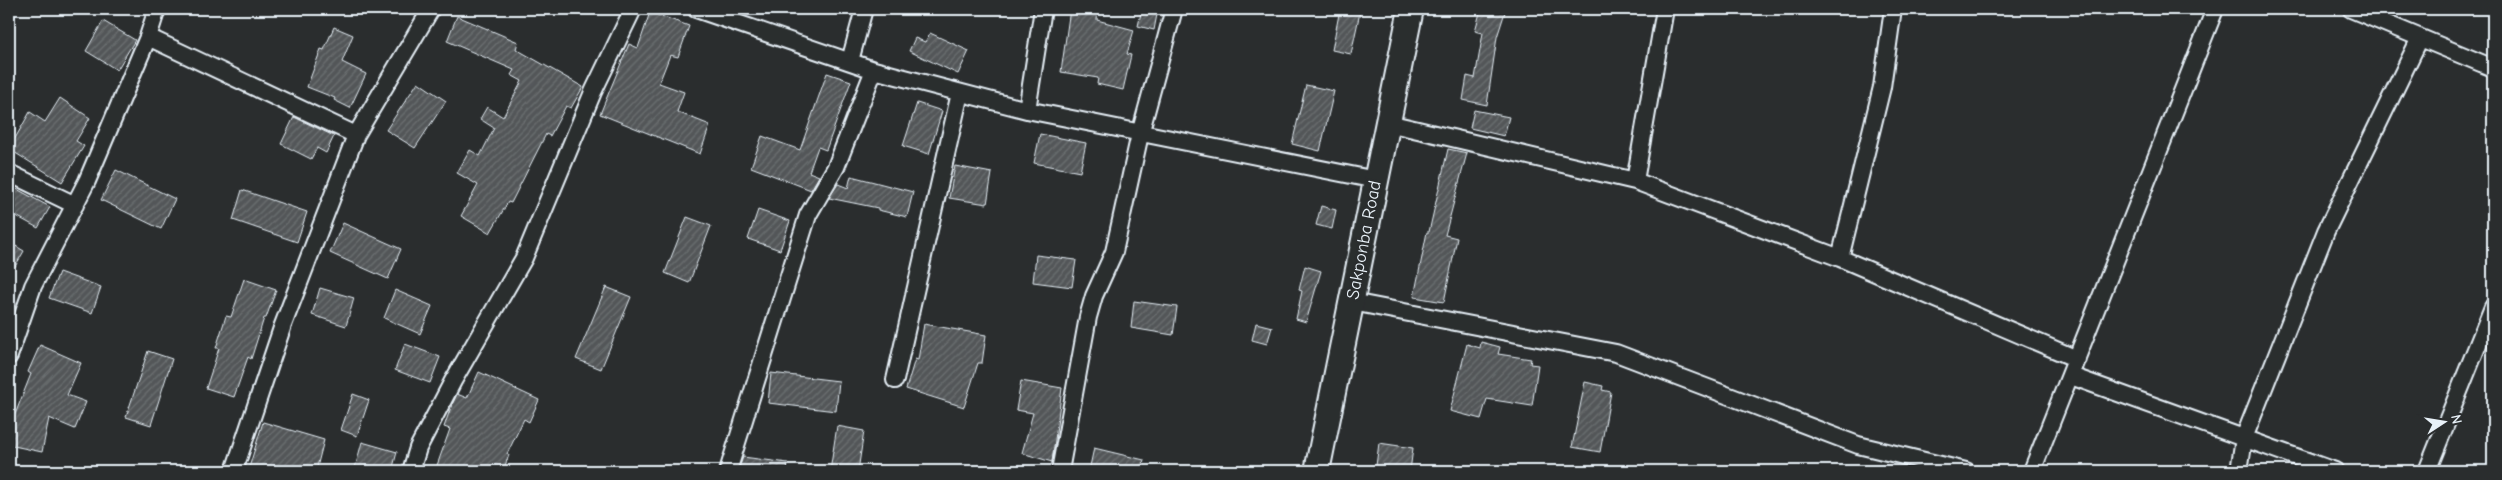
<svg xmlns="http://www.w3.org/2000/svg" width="2502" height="480" font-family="'Comic Neue',sans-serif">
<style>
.building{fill:url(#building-hatch);stroke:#e8f1f8}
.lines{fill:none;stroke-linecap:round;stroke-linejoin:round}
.lane-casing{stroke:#e8f1f8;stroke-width:12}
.street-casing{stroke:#e8f1f8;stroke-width:20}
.secondary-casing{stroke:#e8f1f8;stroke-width:28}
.lane{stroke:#2a2d2e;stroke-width:9}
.street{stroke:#2a2d2e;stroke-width:16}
.secondary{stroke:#2a2d2e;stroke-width:24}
.labels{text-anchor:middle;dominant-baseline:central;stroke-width:5;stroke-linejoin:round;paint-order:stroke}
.street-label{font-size:18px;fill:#e8f1f8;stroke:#2a2d2e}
</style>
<defs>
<pattern id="building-hatch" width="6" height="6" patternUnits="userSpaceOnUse" patternTransform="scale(1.25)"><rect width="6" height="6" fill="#535759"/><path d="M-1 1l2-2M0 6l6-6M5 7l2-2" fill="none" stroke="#6c7072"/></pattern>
</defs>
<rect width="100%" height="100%" fill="#2a2d2e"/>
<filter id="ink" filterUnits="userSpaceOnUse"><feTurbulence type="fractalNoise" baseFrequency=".02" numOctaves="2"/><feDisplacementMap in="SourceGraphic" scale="10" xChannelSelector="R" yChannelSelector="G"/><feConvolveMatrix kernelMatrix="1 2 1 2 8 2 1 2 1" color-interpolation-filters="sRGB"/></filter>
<g filter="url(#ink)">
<path class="building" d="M1070 9H1098L1097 20 1134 30 1127 54 1131 55 1123 90 1097 84 1098 78 1061 72Z
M1142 9H1158L1154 30 1138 26Z
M1340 9 1360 12 1351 54 1332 50Z
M1481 9H1506L1497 37 1487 105 1463 100 1467 76 1475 78 1483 33 1475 31Z
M650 12 689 26 678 57 670 55 659 83 684 92 677 112 710 125 700 154 600 114 629 44 638 48Z
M457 16 518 42 516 49 583 87 571 108 566 106 550 136 546 134 511 203 508 202 490 233 461 216 478 185 457 173 470 150 480 156 494 128 480 119 487 107 503 117 522 81 511 75 514 70 447 41Z
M103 21 135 40 117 70 86 51Z
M334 27 353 35 342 62 366 74 350 108 334 100 335 98 307 87 321 49 324 50Z
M930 33 969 51 958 74 909 51 915 38 925 42Z
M827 73 851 81 826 150 818 147 809 172 819 176 811 190 751 167 762 136 800 150Z
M418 82 446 101 415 148 386 130Z
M1306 85 1334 91 1320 151 1292 144Z
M60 98 90 118 76 141 84 146 62 182 9 149 30 112 45 122Z
M917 103 942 111 929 154 903 146Z
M1474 110 1509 117 1504 136 1470 128Z
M294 117 334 136 326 153 317 148 311 159 281 144Z
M1040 134 1086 143 1080 172 1034 163Z
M1448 149 1467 153 1445 235 1457 238 1444 302 1414 297 1427 232H1429Z
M955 166 992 173 987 204 949 198Z
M116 170 175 199 161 229 101 200Z
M851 176 913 192 907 217 878 210V208L829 198 838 184 848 188Z
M13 187 50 207 38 228 9 212V196Z
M242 190 307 212 297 242 233 220Z
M1321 206 1336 210 1332 229 1316 225Z
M758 210 790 221 780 250 748 239Z
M687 217 711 226 689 283 665 273Z
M343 223 401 249 388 279 330 253Z
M9 242 24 251 9 277Z
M1036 255 1076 260 1072 287 1033 282Z
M1305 266 1321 271 1306 322 1296 319 1302 291 1299 290Z
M59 272 101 287 92 313 49 298Z
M244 279 276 290 266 318H264L251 359 248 357 234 397 206 388 219 348H216L226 316 231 317Z
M606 287 631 297 601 369 576 359Z
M320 288 354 298 346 326 312 315Z
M395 290 432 306 420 334 384 318Z
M1134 301 1177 307 1173 335 1131 328Z
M1256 323 1272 327 1267 344 1252 340Z
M924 324 986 335 982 363H978L964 407 906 389 915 359 918 360Z
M1481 342 1500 347 1498 354 1531 359 1530 364 1538 365 1532 406 1487 399 1481 419 1450 411 1467 344 1480 348Z
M405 344 440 357 430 383 395 370Z
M40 345 81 363 67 395 86 402 75 429 49 418 42 452 9 445 14 417 31 374 28 372Z
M148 351 172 359 151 425 126 417Z
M479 372 539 400 529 422 524 419 507 454 509 455 503 471H435L450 429 444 427 451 407 457 394 467 398Z
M771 373 839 381 836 411 768 403Z
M1021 381 1062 388 1052 462 1022 453 1033 413 1016 410Z
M1585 382 1603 386 1602 390 1611 392 1600 452 1572 447Z
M353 394 369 400 357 436 341 430Z
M263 422 324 440 316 471H248Z
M837 426 864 431 858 471H830Z
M362 442 397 452 392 471H368L355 468Z
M1379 443 1413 448 1410 471 1376 466Z
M1094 448 1144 460 1142 471H1089Z
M743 457 788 463 787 471H738Z"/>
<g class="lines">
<defs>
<path id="lane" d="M619 470 623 471"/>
<path id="street" d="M696 9 874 70 1027 110 1376 180
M2351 9 2493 68
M148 37 356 135
M850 61 864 9
M1027 110 1043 9
M1388 123 1635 181 1840 258 2077 359
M9 173 75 205
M1635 181 1665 9
M1840 258 1882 87 1893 9
M1352 302 1616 353 1858 445 1966 471
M9 356 33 286 87 181 148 37 157 9
M2071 376 2335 471
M895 380 960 93
M234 471 283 325 356 135 431 9
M411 471 418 448 453 381 524 258 593 92 633 9
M728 471 808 215 836 167 874 70
M1060 471 1088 317 1094 296 1114 252 1140 134 1174 9
M2032 471 2215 9
M2239 471 2244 438 2326 231 2420 38
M2427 471 2493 307"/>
<path id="secondary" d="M1317 471 1411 9"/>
</defs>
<use href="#lane" class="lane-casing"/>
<use href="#street" class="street-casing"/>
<use href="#secondary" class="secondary-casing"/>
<use href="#lane" class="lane"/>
<use href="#street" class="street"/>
<use href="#secondary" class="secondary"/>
</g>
</g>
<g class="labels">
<g class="street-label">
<text transform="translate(1364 240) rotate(-79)">Sakponba Road</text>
</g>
</g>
<rect width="2502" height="480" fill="none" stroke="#2a2d2e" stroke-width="30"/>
<rect x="15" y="15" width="2472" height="450" fill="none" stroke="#e8f1f8" stroke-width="2" filter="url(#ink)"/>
<g transform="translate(2444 422) rotate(78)" stroke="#2a2d2e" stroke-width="4" paint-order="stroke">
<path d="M0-4L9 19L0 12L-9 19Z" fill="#e8f1f8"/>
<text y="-8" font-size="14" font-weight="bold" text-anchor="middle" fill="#e8f1f8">N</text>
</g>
</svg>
